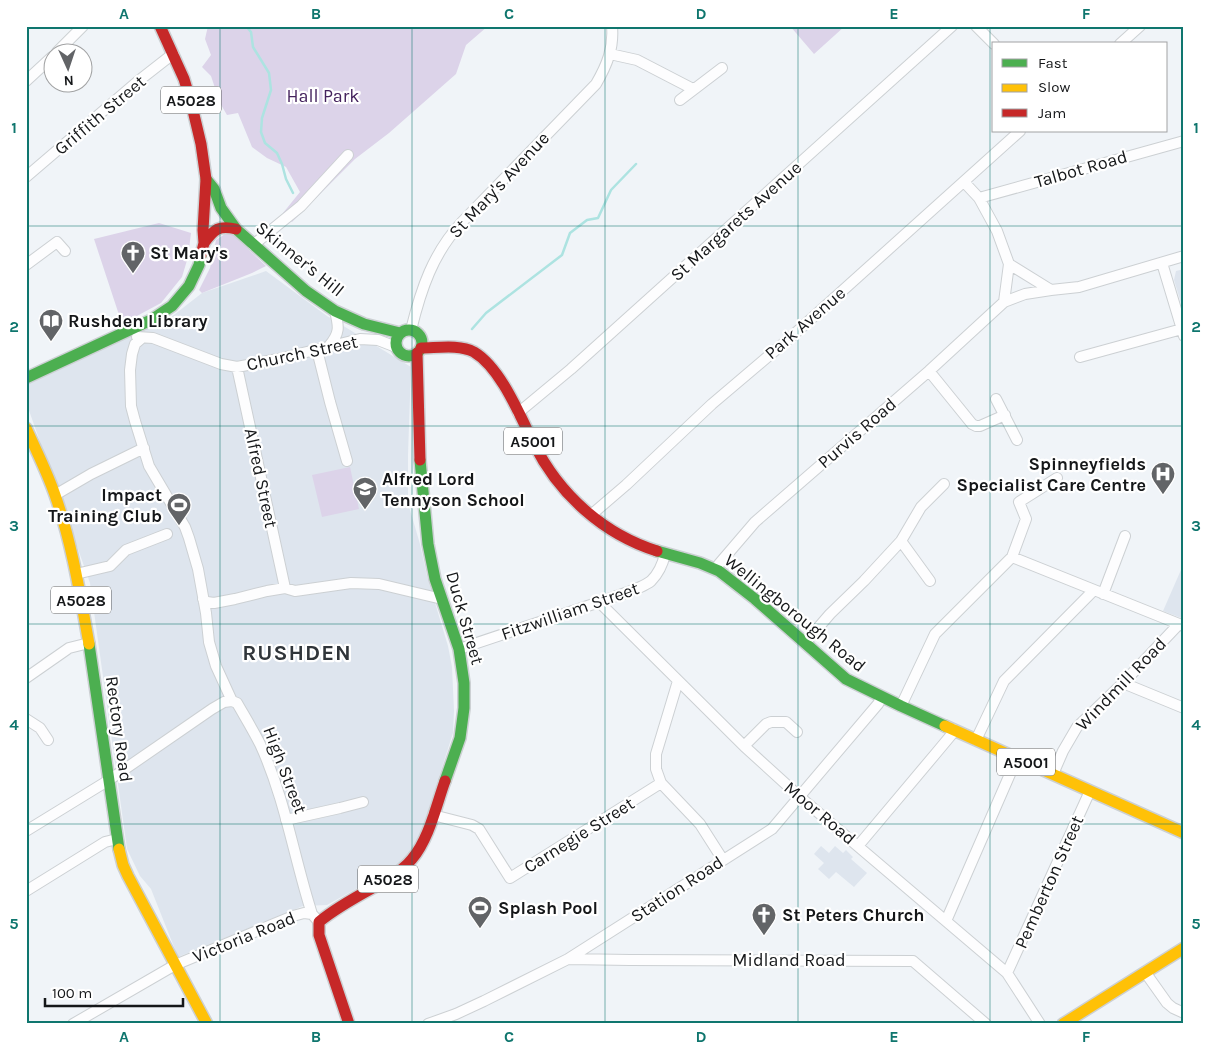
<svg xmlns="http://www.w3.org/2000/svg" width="1210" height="1050" font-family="Karla,sans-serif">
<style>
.built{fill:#dee5ee}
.green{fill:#dcd3e9}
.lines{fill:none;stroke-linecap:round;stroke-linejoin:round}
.stream{stroke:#ade3e1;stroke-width:2.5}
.street-casing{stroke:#ccd0d3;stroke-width:12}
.fast-casing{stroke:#ccd0d3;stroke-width:14}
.slow-casing{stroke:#ccd0d3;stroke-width:14}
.jam-casing{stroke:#ccd0d3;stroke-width:14}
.street{stroke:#fdfdfe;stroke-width:10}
.fast{stroke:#4caf50;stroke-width:11}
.slow{stroke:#ffc107;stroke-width:11}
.jam{stroke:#c62828;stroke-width:11}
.grid{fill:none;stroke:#0f766e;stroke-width:1;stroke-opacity:0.55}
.labels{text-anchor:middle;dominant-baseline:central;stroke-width:4.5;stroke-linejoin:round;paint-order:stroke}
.shield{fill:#fff;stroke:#5b5d5e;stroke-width:1}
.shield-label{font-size:16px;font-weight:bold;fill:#151719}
.park-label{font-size:18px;fill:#44225d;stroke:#fff}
.street-label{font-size:18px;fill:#151719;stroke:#fff}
.poi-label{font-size:18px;font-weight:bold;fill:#151719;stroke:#fff;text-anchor:start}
.district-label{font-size:22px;font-weight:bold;letter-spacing:1px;fill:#30353a;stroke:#fff}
.neatline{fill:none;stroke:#0f766e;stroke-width:2}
.grid-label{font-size:16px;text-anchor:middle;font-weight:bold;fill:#0f766e}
</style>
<rect width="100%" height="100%" fill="#f0f4f8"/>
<path class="built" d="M1184 269V313L1174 280 1176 271Z
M266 271 327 316 411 367 408 455V503L420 544 427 576 448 646 452 667 454 711 453 733 417 846 397 866 327 905 303 906 178 957 151 889 140 876 127 849 90 583 26 402V385L170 318 202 293Z
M1184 563V619L1163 611Z
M821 846 829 853 835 846 843 853 846 850 853 857 851 859 867 873 854 887 836 872 829 879 818 869 824 863 814 854Z"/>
<path class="green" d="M208 26H488L466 45 456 74 389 133 355 159 292 222 283 213 300 192 286 167 267 158 252 147 238 113 227 115 220 103 211 76 202 67 211 55 205 39Z
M790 26H845L814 54Z
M159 223 191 233 188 257 182 277 161 303 122 324 94 239Z
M225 234H232L266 266 252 273 202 293 199 290 210 268 216 240Z
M350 467 359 509 322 517 312 475Z"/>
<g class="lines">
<path class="stream" d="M246 26 251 32 253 47 269 73 271 90 262 118 261 132 265 143 277 153 282 164 286 179 293 193
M472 329 486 313 562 255 570 233 587 220 598 218 611 190 636 164"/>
<defs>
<path id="street" d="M976 26 994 44
M1120 44 1140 26
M57 52 83 26
M610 54 637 60 693 89
M26 81 52 57
M680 100 722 68
M26 177 137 82 169 57 174 55
M964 182 979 198 997 231 1009 264 1051 290 1079 287 1184 256
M979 198 1184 141
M253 245 301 206 348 155
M1162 263 1184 336
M26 265 57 242 65 251
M1004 302 1025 294 1051 290
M411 330C421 289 433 253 462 222L596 84C607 65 614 48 612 26
M137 337 153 338 221 364 237 367 278 359 360 339 378 340 396 347
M142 338 135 344 132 354 130 370 131 406 135 421 149 466 185 527 189 538 198 569 206 613 209 642 216 666 232 701 237 703C245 717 253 730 260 744 285 798 294 858 312 914L319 922
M329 346C340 333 339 327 335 311
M317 350 330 402 347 461
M1080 357 1182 329
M237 367 285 588
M929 371 972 424 976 426H980L1005 415
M996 399 1017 440
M518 413 571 369 952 26
M55 495 91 474 144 448
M591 515 626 485 712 404 791 337 1020 131
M901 541 930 581
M1012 557 1184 626
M717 570 719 564 755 522 929 371 1004 302 1009 264
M76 574 110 566 126 550 167 534
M1103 594 1125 536
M203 599 207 602 214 603 235 599 267 591 285 588 295 591 351 583 379 584 442 599
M599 602 744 746 800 797 1007 973 1040 1024
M805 643 830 614 864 581 901 541 921 507 944 484
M459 649C509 632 559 616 608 599 621 594 641 589 651 581 658 574 663 563 665 554
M26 678 69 648 89 643
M678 681 656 754V769L661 783 700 824 723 860
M1123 683 1184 708
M901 706 935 634 1012 557 1026 519 1019 502 1057 478
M26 719 40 728 48 740
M976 740 1004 681 1094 590
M744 746 766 724 771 722H786L797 732
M1053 774 1063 751 1077 727 1123 683 1179 624
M433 815 472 825 479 829 510 878 661 783
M286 820 340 808 363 802
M26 831 109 780 212 709 224 702 232 701
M858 846 937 752 952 734 953 729
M26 891 105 842 117 839
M946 921 1017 758
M568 959 630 960 913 961 986 1024
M1145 972 1167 1003 1173 1008 1184 1013
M1007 973 1090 791
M73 1024 175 965 293 916 304 913 312 914
M428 1024 456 1014 484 1001 568 959 772 829 878 704 882 697"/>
<path id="fast" d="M206 179 214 189 221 208 236 229 306 291 335 311 364 324 400 333
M396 343a13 13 0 1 1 26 0a13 13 0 1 1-26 0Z
M26 378 151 320 172 306 189 286 199 265 201 255
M420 460 428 544 435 579 459 649 464 683V708L460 738 445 781
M657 551 700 563 719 571 755 599 846 679 901 706 945 726
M89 644 119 849"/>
<path id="slow" d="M26 428C36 450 47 472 55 495 72 543 80 594 89 644
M945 726 1184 833
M119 849 123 865 128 876 207 1024
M1063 1024 1184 948"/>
<path id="jam" d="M160 26 184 79 191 102 201 144 206 179 203 230 204 243 201 255
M204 243C214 229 219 225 236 229
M421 348C437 348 459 344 474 352 501 368 520 416 534 444 559 494 603 534 657 551
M417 353 420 460
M349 1024 319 935V922C337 907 358 896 378 885 390 877 403 871 412 859 429 839 436 806 445 781"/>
</defs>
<use href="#street" class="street-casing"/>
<use href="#fast" class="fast-casing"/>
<use href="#slow" class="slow-casing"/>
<use href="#jam" class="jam-casing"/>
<use href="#street" class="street"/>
<use href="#fast" class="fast"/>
<use href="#slow" class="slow"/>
<use href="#jam" class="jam"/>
</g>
<path class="grid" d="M220 26V1024M412 26V1024M605 26V1024M798 26V1024M990 26V1024M26 226H1184M26 426H1184M26 624H1184M26 824H1184"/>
<defs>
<symbol id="church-pin" viewBox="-11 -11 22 30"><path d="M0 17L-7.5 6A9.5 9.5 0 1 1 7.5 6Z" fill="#626467" stroke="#fff"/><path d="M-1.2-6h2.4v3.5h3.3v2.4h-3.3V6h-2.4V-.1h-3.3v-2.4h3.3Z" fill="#fff"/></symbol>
<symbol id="library-pin" viewBox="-11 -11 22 30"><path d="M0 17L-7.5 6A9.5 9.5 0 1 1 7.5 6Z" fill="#626467" stroke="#fff"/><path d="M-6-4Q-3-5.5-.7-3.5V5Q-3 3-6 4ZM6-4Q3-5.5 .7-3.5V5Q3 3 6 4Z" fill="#fff"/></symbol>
<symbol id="hospital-pin" viewBox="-11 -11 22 30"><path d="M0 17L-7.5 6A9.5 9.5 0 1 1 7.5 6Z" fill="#626467" stroke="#fff"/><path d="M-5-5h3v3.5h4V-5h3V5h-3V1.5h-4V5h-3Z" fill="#fff"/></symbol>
<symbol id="school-pin" viewBox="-11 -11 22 30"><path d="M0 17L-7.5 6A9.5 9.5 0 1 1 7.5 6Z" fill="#626467" stroke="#fff"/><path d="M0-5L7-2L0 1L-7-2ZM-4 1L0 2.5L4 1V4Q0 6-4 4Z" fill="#fff"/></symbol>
<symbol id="stadium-pin" viewBox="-11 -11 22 30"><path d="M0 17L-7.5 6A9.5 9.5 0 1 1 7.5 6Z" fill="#626467" stroke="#fff"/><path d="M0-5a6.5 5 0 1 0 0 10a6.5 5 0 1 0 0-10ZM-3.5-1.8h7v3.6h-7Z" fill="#fff"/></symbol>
</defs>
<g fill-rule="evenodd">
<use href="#church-pin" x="119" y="239" width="28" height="38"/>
<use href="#library-pin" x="37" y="307" width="28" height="38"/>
<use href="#hospital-pin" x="1149" y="460" width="28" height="38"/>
<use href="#school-pin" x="351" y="475" width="28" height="38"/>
<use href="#stadium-pin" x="165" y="491" width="28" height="38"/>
<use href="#stadium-pin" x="466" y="894" width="28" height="38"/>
<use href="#church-pin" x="750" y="901" width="28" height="38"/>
</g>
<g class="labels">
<g class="shield">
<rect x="161" y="86.5" width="60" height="27" rx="4"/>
<rect x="504" y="427.5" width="58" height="27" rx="4"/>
<rect x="51" y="586.5" width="60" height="27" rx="4"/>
<rect x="997" y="748.5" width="58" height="27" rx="4"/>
<rect x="358" y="865.5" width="60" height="27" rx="4"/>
</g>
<g class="shield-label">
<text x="191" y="100">A5028</text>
<text x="533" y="441">A5001</text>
<text x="81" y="600">A5028</text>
<text x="1026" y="762">A5001</text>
<text x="388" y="879">A5028</text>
</g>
<g class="park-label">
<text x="323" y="96">Hall Park</text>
</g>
<g class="street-label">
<text transform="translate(100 115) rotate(-40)">Griffith Street</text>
<text transform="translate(1081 169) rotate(-16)">Talbot Road</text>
<text transform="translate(499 185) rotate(-47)">St Mary's Avenue</text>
<text transform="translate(736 221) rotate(-42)">St Margarets Avenue</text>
<text transform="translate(300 259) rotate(39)">Skinner's Hill</text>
<text transform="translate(805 323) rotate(-41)">Park Avenue</text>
<text transform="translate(302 353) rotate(-12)">Church Street</text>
<text transform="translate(857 433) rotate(-41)">Purvis Road</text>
<text transform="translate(261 478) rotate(78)">Alfred Street</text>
<text transform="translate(570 611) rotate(-19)">Fitzwilliam Street</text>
<text transform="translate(795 613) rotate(39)">Wellingborough Road</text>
<text transform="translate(465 618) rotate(74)">Duck Street</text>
<text transform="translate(1121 684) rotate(-46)">Windmill Road</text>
<text transform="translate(119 729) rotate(82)">Rectory Road</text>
<text transform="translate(285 770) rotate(69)">High Street</text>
<text transform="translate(820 813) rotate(40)">Moor Road</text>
<text transform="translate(579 835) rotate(-32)">Carnegie Street</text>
<text transform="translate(1049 882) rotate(-66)">Pemberton Street</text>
<text transform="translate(677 889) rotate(-33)">Station Road</text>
<text transform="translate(244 937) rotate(-22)">Victoria Road</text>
<text x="789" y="960">Midland Road</text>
</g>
<g class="poi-label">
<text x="150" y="253">St Mary's</text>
<text x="68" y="321">Rushden Library</text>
<text x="1146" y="464" text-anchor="end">Spinneyfields<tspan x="1146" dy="21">Specialist Care Centre</tspan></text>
<text x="382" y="479">Alfred Lord<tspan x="382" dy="21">Tennyson School</tspan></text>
<text x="162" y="495" text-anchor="end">Impact<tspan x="162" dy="21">Training Club</tspan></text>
<text x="498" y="908">Splash Pool</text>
<text x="782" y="915">St Peters Church</text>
</g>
<g class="district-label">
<text x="297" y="653">RUSHDEN</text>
</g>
</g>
<rect width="1210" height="1050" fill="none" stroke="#ffffff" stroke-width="55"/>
<rect x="992" y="42" width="175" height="90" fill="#ffffff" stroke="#a1a2a3"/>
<rect x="1002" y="59" width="25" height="8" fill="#4caf50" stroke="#a1a2a3"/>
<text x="1038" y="68" font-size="15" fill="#151719">Fast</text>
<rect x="1002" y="84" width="25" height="8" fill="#ffc107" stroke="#a1a2a3"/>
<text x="1038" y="92" font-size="15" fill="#151719">Slow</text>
<rect x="1002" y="109" width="25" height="8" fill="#c62828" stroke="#a1a2a3"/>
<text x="1038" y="118" font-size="15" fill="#151719">Jam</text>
<g transform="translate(68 68) rotate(177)"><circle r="24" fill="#ffffff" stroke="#a1a2a3"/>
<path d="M0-4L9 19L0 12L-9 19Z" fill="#626467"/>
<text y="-8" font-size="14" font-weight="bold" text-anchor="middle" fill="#151719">N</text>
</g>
<path d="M45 998v8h138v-8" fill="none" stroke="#151719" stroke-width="2.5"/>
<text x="52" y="998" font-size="15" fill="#151719" stroke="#ffffff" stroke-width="4" paint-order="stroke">100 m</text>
<rect x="28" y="28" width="1154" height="994" class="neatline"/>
<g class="grid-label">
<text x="124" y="19">A</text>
<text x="316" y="19">B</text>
<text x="509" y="19">C</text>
<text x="701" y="19">D</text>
<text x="894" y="19">E</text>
<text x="1086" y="19">F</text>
<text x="14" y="133">1</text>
<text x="1196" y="133">1</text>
<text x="14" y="332">2</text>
<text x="1196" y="332">2</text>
<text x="14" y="531">3</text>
<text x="1196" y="531">3</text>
<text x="14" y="730">4</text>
<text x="1196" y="730">4</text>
<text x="14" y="929">5</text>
<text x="1196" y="929">5</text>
<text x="124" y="1042">A</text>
<text x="316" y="1042">B</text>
<text x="509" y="1042">C</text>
<text x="701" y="1042">D</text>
<text x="894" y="1042">E</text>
<text x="1086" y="1042">F</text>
</g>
</svg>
